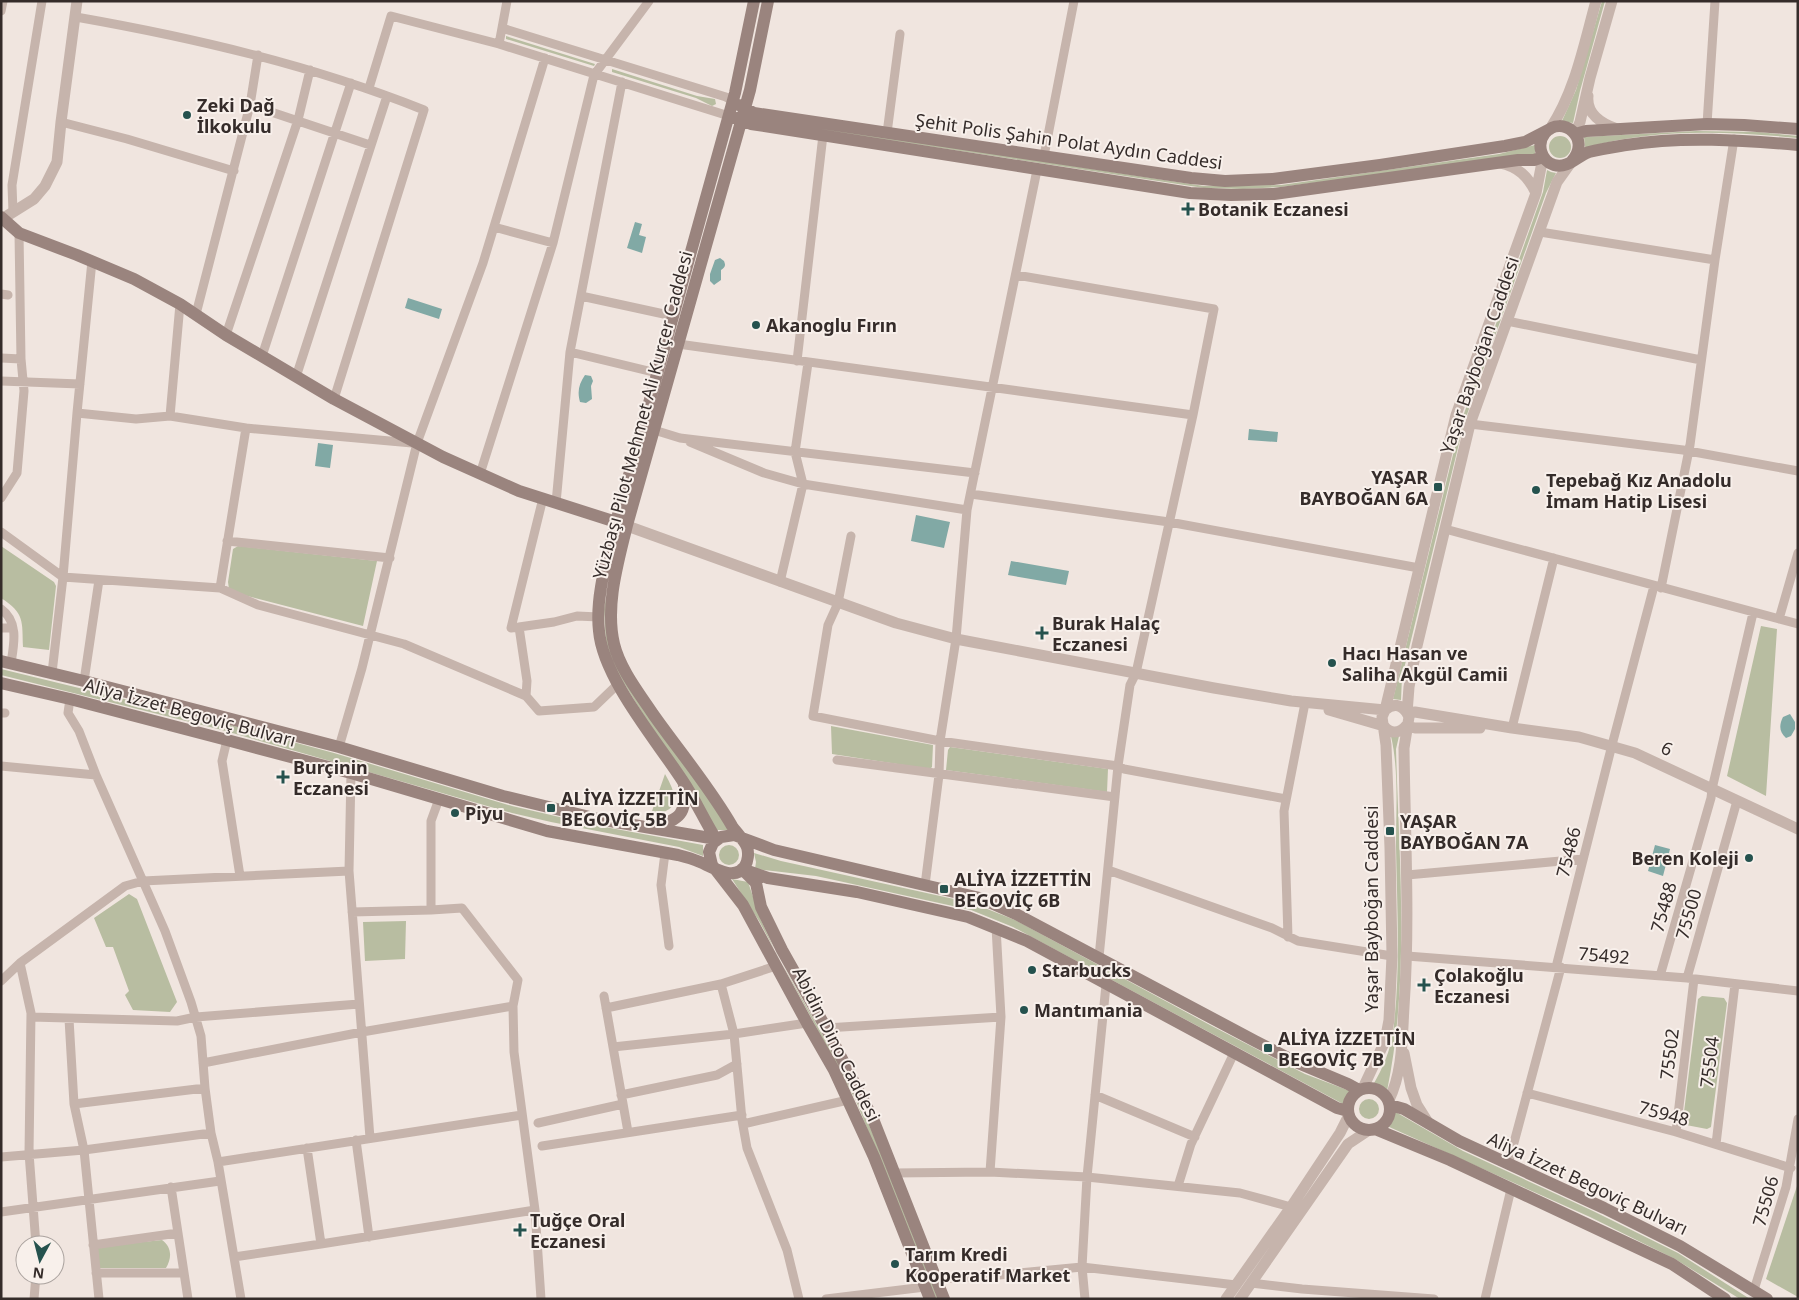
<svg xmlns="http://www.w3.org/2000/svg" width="1799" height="1300" font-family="'Noto Sans',sans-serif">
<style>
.green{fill:#b8bda1}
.water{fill:#81a9a5}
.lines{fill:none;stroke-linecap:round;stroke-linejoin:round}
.minor{stroke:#c6b4ac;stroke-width:9}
.tertiary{stroke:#c6b4ac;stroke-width:11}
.secondary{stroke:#9a847e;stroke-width:12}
.poi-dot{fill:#25524e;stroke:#f8f0eb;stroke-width:2}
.labels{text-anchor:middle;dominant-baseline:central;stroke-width:4;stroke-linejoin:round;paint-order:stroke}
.poi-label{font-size:18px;font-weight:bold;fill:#352c2a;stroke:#f8f0eb;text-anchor:start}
.street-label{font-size:18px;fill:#352c2a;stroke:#f8f0eb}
</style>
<rect width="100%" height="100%" fill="#f0e5df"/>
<path class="green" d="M1602 1H1605L1580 91 1573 123 1562 121 1576 90Z
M506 36 595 64 594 66 506 39Z
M612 69 697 96 715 99 716 104 712 106 696 98 612 72Z
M752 117 1204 186 1281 185 1499 154 1535 145V155L1281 187 1243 189 1204 188 802 127Z
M1696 131 1759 132 1798 136V138C1728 131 1653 128 1585 148L1584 137Z
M1549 147a11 11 0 1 1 22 0a11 11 0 1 1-22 0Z
M1547 170 1551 172 1556 173 1546 193 1464 423 1402 677 1401 700 1393 699 1461 422 1543 192Z
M618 539 609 644 729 830H714L614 667 606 644 604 609Z
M1 546 54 582 56 586 49 650 23 647C22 622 25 613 1 598Z
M238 546 377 561 363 626 236 593 229 589 228 582 233 549Z
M1761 626 1777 629 1766 796 1727 776Z
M1 669 223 723 334 753 512 806 594 825 703 845V856L679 847 551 822 512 813 222 730 1 675Z
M831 726 933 745 932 767 930 769 832 754Z
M1391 736H1399L1396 749C1399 862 1410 979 1387 1091L1373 1085C1383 1068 1390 1051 1393 1032 1401 972 1397 906 1396 846 1396 810 1399 771 1391 736Z
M950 747 1108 769 1107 792 946 770 948 750Z
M665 774C677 795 682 812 651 814Z
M719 855a10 10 0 1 1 20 0a10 10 0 1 1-20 0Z
M754 853 781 861 972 903 1015 920 1210 1025 1305 1074 1350 1091 1346 1098 1345 1105 1013 927 971 910 816 876 755 869 756 862Z
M732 879 748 882 761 920 776 953 838 1062 858 1101 873 1134 938 1299H936L856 1101 759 921Z
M129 894 137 899 177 1002 170 1012 133 1010 125 995 129 991 113 947H106L94 918Z
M406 921 405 959 365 961 363 922Z
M1702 996 1724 998 1727 1003 1711 1127 1707 1129 1686 1125 1683 1120 1698 999Z
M1359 1109a10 10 0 1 1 20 0a10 10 0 1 1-20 0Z
M1394 1111 1463 1151 1593 1211 1678 1253 1750 1299H1740L1675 1259 1590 1217 1387 1126 1391 1120Z
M1798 1183V1297L1766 1279Z
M162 1240C172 1247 172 1258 166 1268H97L94 1247Z"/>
<path class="water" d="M635 222 642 224 639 235 646 237 642 253 627 248Z
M720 258 724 261C726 266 725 267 721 270V280L714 285 710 281V274L715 260Z
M408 298 442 309 439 319 405 308Z
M585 375 591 376 593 381 591 386 592 399 586 403 580 402C577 391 579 384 585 375Z
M1249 429 1278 432 1277 442 1248 440Z
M318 443 333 445 330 468 315 466Z
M916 515 950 522 944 548 911 541Z
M1011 561 1069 571 1066 585 1008 575Z
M1790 714 1795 722V729L1791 736 1786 738C1779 732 1779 725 1783 717Z
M1655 845 1670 849 1663 876 1648 871Z"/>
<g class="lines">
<path class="minor" d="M1 11 3 1
M76 17C195 38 311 65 424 110L334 399
M502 28 726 97 733 101
M499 44 507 1
M369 88 391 16 499 44 729 116
M250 105 370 145
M61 122 127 139 234 171
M1707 124 1715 1
M887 133 900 34
M1044 156 1074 1
M13 212 12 185 42 1
M494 227 553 243
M1540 232 1715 260
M1016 275 1214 309 1193 415 1136 673 1130 685 1118 766 1099 957
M1 294 8 295
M581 296 673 316
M196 314 250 105 258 55
M1507 321 1701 360
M226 335 298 120 310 70
M678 344 1193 415
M570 352 657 373
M262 356 351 83
M1 358 21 359
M797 361 823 135
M296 377 387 96
M1 381 80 384
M77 413 136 419 170 416 246 428 412 443
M170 416 180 304
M1470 424 1683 450 1798 471
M654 430 680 438 975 473
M690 442 764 473 803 484 967 510
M480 474 553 243 594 75 649 1
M971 494 1169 522 1419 568
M1 498 17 473 24 391 21 359 19 233
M556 503 570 352 622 82
M1445 529 1798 624
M1 532 63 577 220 588 258 605 404 644 526 696
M851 536 838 603 828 625 813 716 940 741 1118 766 1124 769 1286 799
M227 541 390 558
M780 582 803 484 795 452 808 363
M220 588 246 428
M1661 588 1690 445 1715 260 1734 139
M1 609C19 622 14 644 11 663
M599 617 577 616 554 622 519 627 527 681 526 696 539 711 594 707 618 684
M1779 619 1798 553
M519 627 511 628 543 498
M1 628H13
M52 673 63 577 77 413 92 261
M84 681 99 580
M70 699 68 713 79 731 96 775 165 931 191 1002 201 1036 205 1088 211 1133 218 1162 241 1299
M1 713H5
M1512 728 1554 558
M227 740 222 761 240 876
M339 747 362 668 417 443 483 263 545 58
M837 760 1115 797
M1 766 96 775
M351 773 349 871 370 1138
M439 799 431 821V910L462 908 518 980 513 1006 514 1052 535 1210 541 1299
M665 853 661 885 669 946
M1108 870 1272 928 1298 941 1392 956
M1407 875 1583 859
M925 885 939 775 940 741 956 639 967 510 1037 170
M352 912 431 910
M1288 937 1284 811 1305 703
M1407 956 1687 978 1798 991
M20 963 31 1013 29 1153 36 1245
M1556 967 1612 745 1654 586
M1660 976 1711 798 1712 789 1753 613
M1687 978 1737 801
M1 981 20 963 125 886 143 881 349 871
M1106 985 1087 1177 1240 1193 1291 1207
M604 996 628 1132
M606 1008 721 984 776 966
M31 1017 177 1021 196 1017 359 1004
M69 1019 74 1104 84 1150 99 1299
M826 1028 1001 1017
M613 1047 734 1034 721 984
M203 1063 362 1032 513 1006
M1527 1093 1676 1132 1791 1168
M621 1095 717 1075 737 1064
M1095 1095 1195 1137
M74 1104 205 1088
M538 1123 623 1104
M743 1124 848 1100
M1676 1132 1694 979
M356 1140 369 1237
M1716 1144 1735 984
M542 1146 742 1115
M307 1148 321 1244
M1 1157 84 1150 211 1133
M218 1162 522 1115
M1508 1165 1561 967
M990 1172 1001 1017 996 927
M894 1173 990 1172 1087 1177 1082 1267 989 1276 936 1279
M1178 1186 1191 1144 1234 1053
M171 1187 188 1299
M1 1212 220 1181
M93 1245 178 1233
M234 1257 321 1244 535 1210
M96 1273H184
M1251 1283 1302 1289 1434 1299
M1754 1290 1786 1187 1798 1119
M34 1299 36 1275
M799 1299 787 1250 747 1148 742 1120 734 1034 807 1023
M826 1299 925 1287
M1085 1299 1082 1267 1236 1285
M1485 1299 1511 1189"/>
<path class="tertiary" d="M1588 96C1586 114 1602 124 1617 129
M1550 129C1575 92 1584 44 1596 1
M1575 134 1580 122 1590 78 1612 1
M1500 163C1518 167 1528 176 1536 193
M2 219 34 199 45 186 57 162 61 122 77 1
M619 523 896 623 956 639 1214 688 1291 701 1385 710C1393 703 1401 704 1407 713
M1329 710 1384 726C1390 734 1399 734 1406 726
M1407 713 1415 712 1512 728 1579 737 1635 753 1798 829
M1406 726 1415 728H1480
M1404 1053 1411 1088 1417 1105 1429 1124
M1363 1088 1385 1041 1389 1020 1392 956 1390 848 1386 745 1382 717 1385 710 1456 415 1536 193 1543 157
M1389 1100C1403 1071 1402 1038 1404 1007 1410 921 1405 835 1404 748L1409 717 1407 713 1409 687 1417 646 1470 424 1557 182 1572 161
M1226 1299 1291 1207 1340 1133 1349 1115
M1240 1299 1348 1144 1369 1130"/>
<path class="secondary" d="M739 105 754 113 1191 178 1225 181 1273 179 1380 165 1505 146 1525 142 1550 129
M733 117 751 124 1190 193 1231 195 1274 194 1518 160H1534L1543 157
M1575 134 1586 131 1707 124 1744 125 1798 129
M1572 161C1592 138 1562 114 1545 133 1536 144 1541 161 1554 165 1568 169 1577 156 1589 152 1601 149 1614 147 1626 145 1683 136 1741 140 1798 145
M1 217 19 233 77 255 134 279 180 304 226 335 334 399 443 457 519 491 616 522
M1 661 84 681 339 747 503 796 598 819 716 839
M1 683 70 699 227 740 351 773 547 831 678 855C686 857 693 859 700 862 712 867 735 882 745 866 748 861 749 853 747 847 745 841 736 832 732 826 709 786 679 751 653 714 639 693 620 669 614 644 605 605 618 563 627 525L750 90 768 1
M654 828C681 818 686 815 684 786
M716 839C704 820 695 799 682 780 656 740 603 678 599 631 595 595 608 557 616 522L735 93 754 1
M742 869 768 878 857 892 968 917 1027 941 1337 1108 1348 1111
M744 871 756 883 761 907 782 950 826 1028 873 1119 944 1299
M1348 1109a21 21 0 1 1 42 0a21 21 0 1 1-42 0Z
M1390 1105 1404 1109 1459 1141 1604 1208 1680 1246 1767 1299
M1375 1129 1450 1160 1672 1264 1725 1299
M930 1299 874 1157 834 1070 807 1023 743 905 712 865 709 852 713 843 721 837 734 835 774 850 980 898 1016 914 1255 1041 1298 1063 1348 1084 1359 1090"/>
</g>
<g class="poi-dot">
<circle cx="187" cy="115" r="5"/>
<path d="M1185.5 201.5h5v5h5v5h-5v5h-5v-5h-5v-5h5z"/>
<circle cx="756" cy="325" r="5"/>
<rect x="1433" y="482" width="10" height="10" rx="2.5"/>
<circle cx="1536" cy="490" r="5"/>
<path d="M1039.5 625.5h5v5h5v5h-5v5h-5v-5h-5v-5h5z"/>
<circle cx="1332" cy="663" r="5"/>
<path d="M280.5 769.5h5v5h5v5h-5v5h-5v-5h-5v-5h5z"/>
<rect x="546" y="803" width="10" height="10" rx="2.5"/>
<circle cx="455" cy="813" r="5"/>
<rect x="1385" y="826" width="10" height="10" rx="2.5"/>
<circle cx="1749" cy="858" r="5"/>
<rect x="939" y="884" width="10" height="10" rx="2.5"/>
<circle cx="1032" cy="970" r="5"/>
<path d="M1421.5 977.5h5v5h5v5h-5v5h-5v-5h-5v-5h5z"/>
<circle cx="1024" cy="1010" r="5"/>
<rect x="1263" y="1043" width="10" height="10" rx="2.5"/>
<path d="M517.5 1222.5h5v5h5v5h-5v5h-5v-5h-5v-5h5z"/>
<circle cx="895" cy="1264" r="5"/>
</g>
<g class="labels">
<g class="poi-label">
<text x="197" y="105">Zeki Dağ<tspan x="197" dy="21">İlkokulu</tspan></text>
<text x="1198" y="209">Botanik Eczanesi</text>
<text x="766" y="325">Akanoglu Fırın</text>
<text x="1428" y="477" text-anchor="end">YAŞAR<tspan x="1428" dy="21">BAYBOĞAN 6A</tspan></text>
<text x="1546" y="480">Tepebağ Kız Anadolu<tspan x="1546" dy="21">İmam Hatip Lisesi</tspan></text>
<text x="1052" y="623">Burak Halaç<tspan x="1052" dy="21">Eczanesi</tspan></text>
<text x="1342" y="653">Hacı Hasan ve<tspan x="1342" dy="21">Saliha Akgül Camii</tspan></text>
<text x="293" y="767">Burçinin<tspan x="293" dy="21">Eczanesi</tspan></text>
<text x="561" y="798">ALİYA İZZETTİN<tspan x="561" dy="21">BEGOVİÇ 5B</tspan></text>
<text x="465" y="813">Piyu</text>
<text x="1400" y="821">YAŞAR<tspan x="1400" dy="21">BAYBOĞAN 7A</tspan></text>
<text x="1739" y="858" text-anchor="end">Beren Koleji</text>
<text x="954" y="879">ALİYA İZZETTİN<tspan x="954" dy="21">BEGOVİÇ 6B</tspan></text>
<text x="1042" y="970">Starbucks</text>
<text x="1434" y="975">Çolakoğlu<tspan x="1434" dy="21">Eczanesi</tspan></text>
<text x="1034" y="1010">Mantımania</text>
<text x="1278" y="1038">ALİYA İZZETTİN<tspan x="1278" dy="21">BEGOVİÇ 7B</tspan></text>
<text x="530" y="1220">Tuğçe Oral<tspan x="530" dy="21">Eczanesi</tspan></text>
<text x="905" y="1254">Tarım Kredi<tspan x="905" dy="21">Kooperatif Market</tspan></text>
</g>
<g class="street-label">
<text transform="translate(1069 141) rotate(8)">Şehit Polis Şahin Polat Aydın Caddesi</text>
<text transform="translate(1479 355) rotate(-71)">Yaşar Bayboğan Caddesi</text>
<text transform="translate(642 415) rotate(-75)">Yüzbaşı Pilot Mehmet Ali Kurçer Caddesi</text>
<text transform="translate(190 712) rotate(15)">Aliya İzzet Begoviç Bulvarı</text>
<text transform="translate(1667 748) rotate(25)">6</text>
<text transform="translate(1568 852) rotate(-76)">75486</text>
<text transform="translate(1663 907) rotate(-74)">75488</text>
<text transform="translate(1371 909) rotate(-90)">Yaşar Bayboğan Caddesi</text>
<text transform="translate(1688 914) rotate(-74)">75500</text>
<text transform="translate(1604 955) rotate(5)">75492</text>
<text transform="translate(837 1044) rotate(63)">Abidin Dino Caddesi</text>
<text transform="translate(1669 1054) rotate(-83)">75502</text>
<text transform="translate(1709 1062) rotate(-83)">75504</text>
<text transform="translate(1664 1113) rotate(15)">75948</text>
<text transform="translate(1588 1183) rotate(25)">Aliya İzzet Begoviç Bulvarı</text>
<text transform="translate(1765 1201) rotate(-74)">75506</text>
</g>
</g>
<rect width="1799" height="1300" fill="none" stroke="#352c2a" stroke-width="5"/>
<g transform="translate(40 1260) rotate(187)"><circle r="24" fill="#f8f0eb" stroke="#aaa29e"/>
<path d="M0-4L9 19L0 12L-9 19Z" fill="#25524e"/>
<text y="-8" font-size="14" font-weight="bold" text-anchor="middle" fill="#352c2a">N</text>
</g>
</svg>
